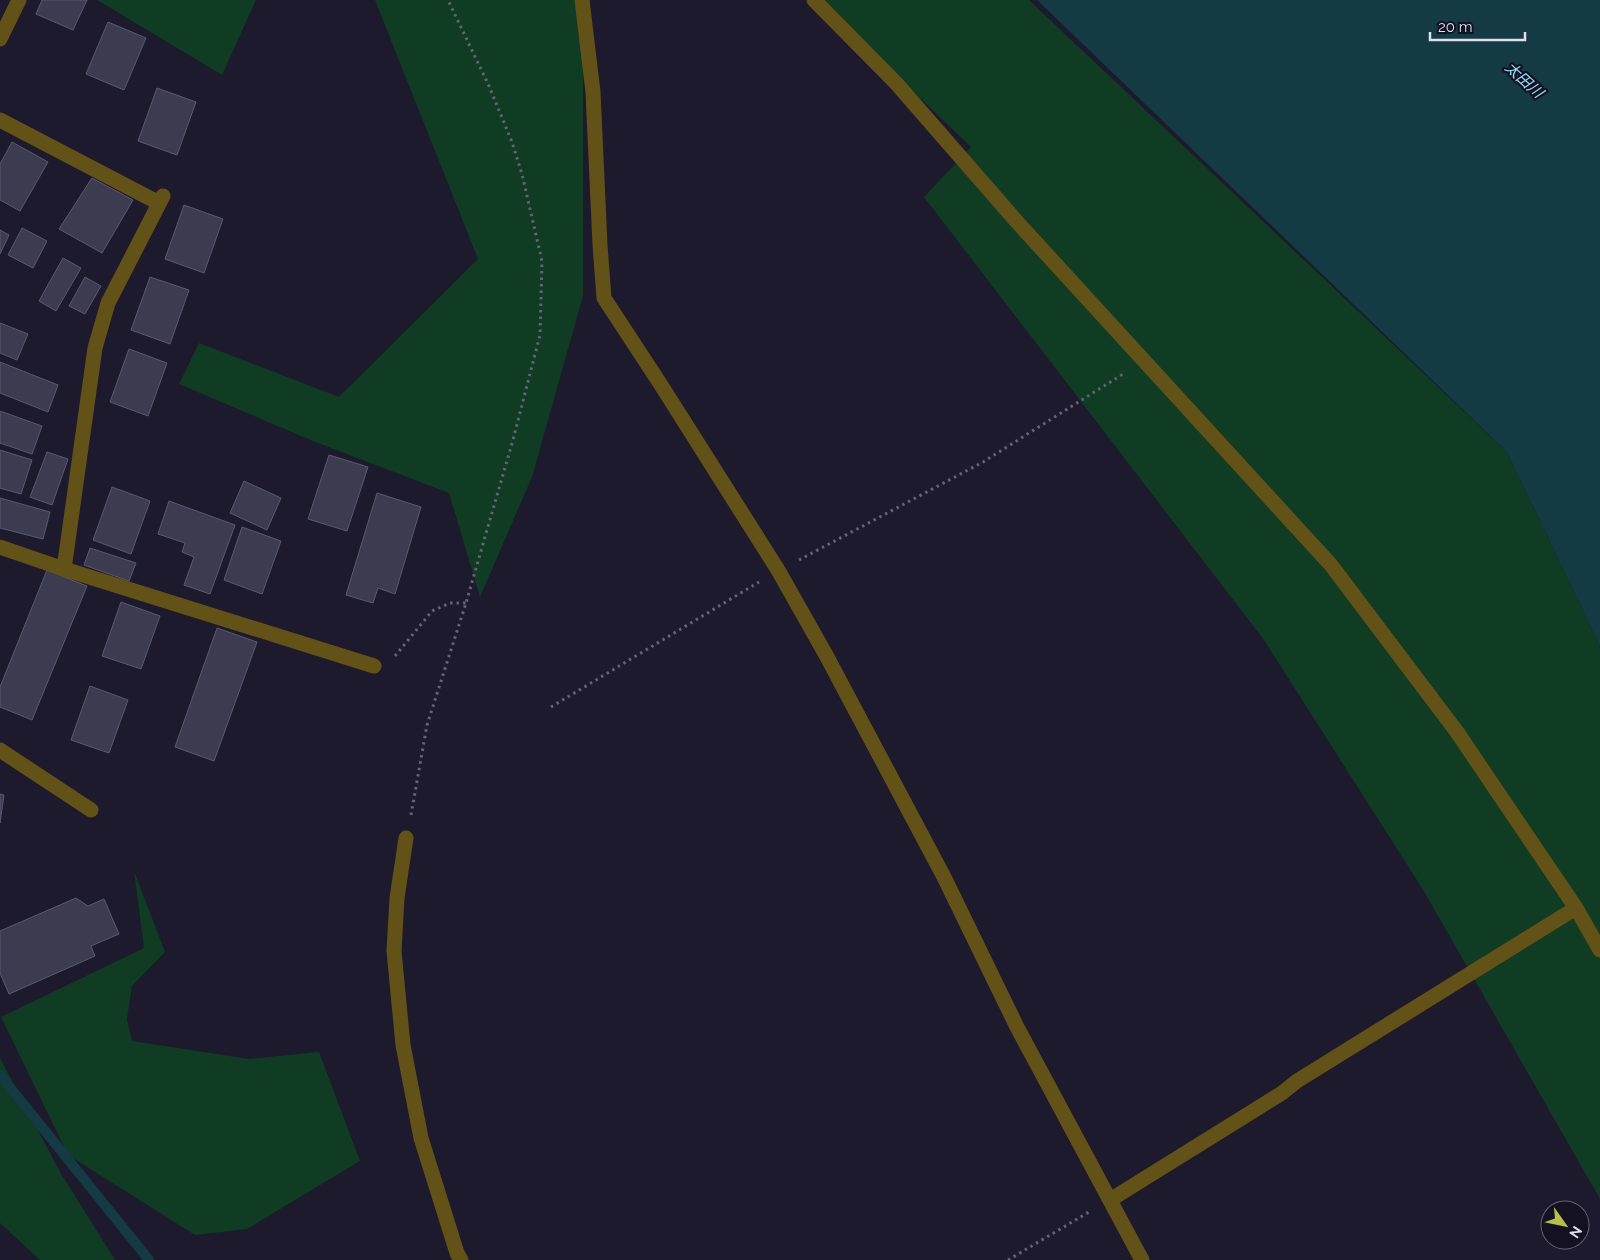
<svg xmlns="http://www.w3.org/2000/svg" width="1600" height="1260" font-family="Raleway,'Noto Sans JP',sans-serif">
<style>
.green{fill:#0f3c22}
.water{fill:#143a43}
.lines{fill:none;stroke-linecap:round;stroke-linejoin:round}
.stream{stroke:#143a43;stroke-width:10}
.building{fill:#3d3b50;stroke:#5b596f}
.path{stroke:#646273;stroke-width:3;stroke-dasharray:2.5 4;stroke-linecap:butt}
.minor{stroke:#635218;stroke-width:15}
.labels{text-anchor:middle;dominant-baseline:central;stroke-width:4.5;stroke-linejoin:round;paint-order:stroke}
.water-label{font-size:15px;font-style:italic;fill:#8de0f5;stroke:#141123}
</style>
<rect width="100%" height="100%" fill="#1d1a2d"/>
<path class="green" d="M97 0H256L222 75Z
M375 0H582L583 4V296L532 477 480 597 449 493 313 441 179 384 199 343 339 397 478 259Z
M818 0H1029L1507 452 1600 646V1199L1422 888 1264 640 924 197 971 147Z
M134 871 165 952 132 986 127 1019 132 1041 249 1059 319 1052 360 1161 247 1229 195 1235 68 1155 1 1017 144 948Z
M0 1058 60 1172 115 1260H40L0 1223Z"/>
<path class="water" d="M1037 0H1600V646L1507 452Z"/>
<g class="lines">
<path class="stream" d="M0 1075 149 1260"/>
</g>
<path class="building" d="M42 0H87L73 30 36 14Z
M108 22 146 38 124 90 86 74Z
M157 88 196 102 177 155 138 141Z
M12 142 48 162 20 211 0 200V164Z
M92 178 133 200 102 253 59 229Z
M184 205 223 219 204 273 165 259Z
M22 228 47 241 33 268 8 255Z
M0 230 9 235 0 254Z
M63 258 81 268 56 311 39 301Z
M85 277 101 286 85 314 69 306Z
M150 277 189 290 170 344 131 330Z
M0 323 28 334 17 360 0 353Z
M129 349 167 363 148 416 110 402Z
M0 362 58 385 48 412 0 393Z
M0 411 42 426 32 454 0 443Z
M0 450 32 460 21 494 0 488Z
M47 452 68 459 52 505 30 497Z
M329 455 368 467 347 531 308 519Z
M244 481 281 498 267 530 230 513Z
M112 487 150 501 131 554 93 540Z
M377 493 421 507 395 594 378 588 373 603 346 595Z
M0 498 50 512 43 539 0 528Z
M169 501 235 525 210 594 184 585 194 557 182 552 185 543 158 534Z
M242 527 281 541 262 594 224 580Z
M90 548 136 563 129 581 84 565Z
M47 570 87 586 32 720 0 707V687Z
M121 602 160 616 141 669 102 656Z
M217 628 257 642 214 761 175 747Z
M90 686 128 700 109 753 71 740Z
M0 794 4 795 0 823Z
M76 898 88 906 104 899 119 934 91 946 95 956 9 994 0 973V931Z"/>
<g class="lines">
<path class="path" d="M799 560 983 462 1123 374
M395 656 432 611 450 603H466
M551 707 759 582
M411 815 427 725 466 603 513 440 540 335 542 261 522 174 512 142 489 86 448 0
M1008 1260 1089 1212"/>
<path class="minor" d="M582 0 593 92 600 245 604 298 661 385 778 570 826 655 944 877 1017 1027 1142 1260
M814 0 896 83 1018 223 1331 565 1457 732 1576 908 1600 950
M0 39 19 0
M0 120 159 203
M0 547 64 569 95 348 108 303 163 196
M64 569 374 666
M0 750 91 810
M406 838 397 898 394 951 403 1045 421 1138 457 1253 461 1260
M1110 1200 1282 1093 1297 1081 1576 908"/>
</g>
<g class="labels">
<g class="water-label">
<text transform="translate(1524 80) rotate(42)">太田川</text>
</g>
</g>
<g transform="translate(1565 1225) rotate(123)"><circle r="24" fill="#141123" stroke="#656373"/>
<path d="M0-4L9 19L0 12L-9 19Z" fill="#b7c148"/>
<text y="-8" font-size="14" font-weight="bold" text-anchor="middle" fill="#dfdeec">N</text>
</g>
<path d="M1430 32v8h95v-8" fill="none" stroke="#dfdeec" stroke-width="2.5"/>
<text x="1438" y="32" font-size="15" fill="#dfdeec" stroke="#141123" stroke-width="4" paint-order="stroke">20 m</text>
</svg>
